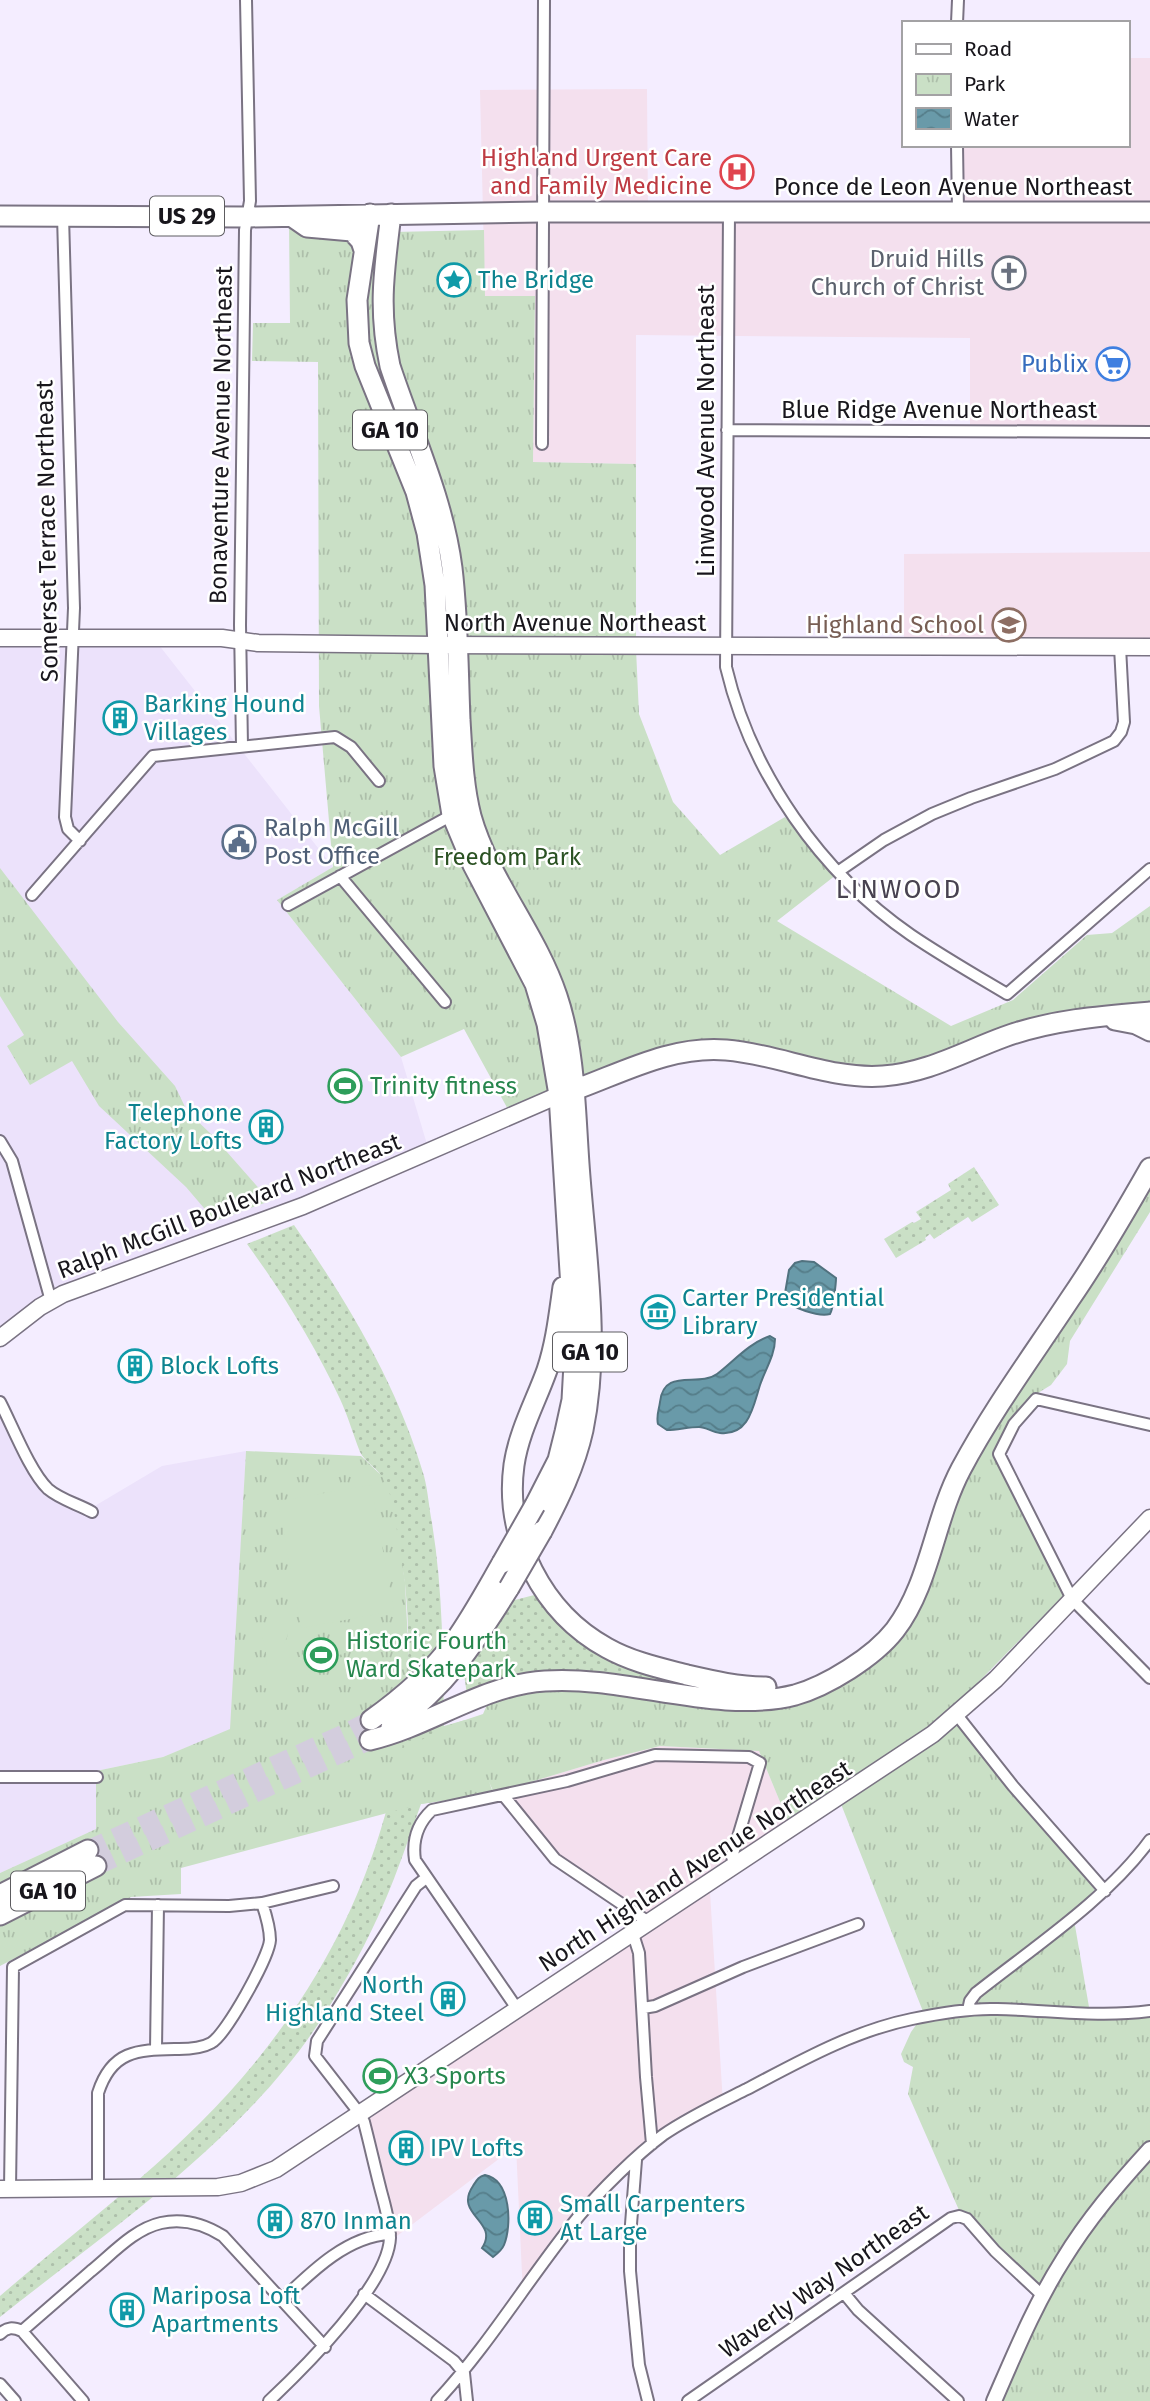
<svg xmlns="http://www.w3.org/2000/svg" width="1150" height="2401" font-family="'Fira Sans',sans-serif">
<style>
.commercial{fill:#f4e0ee}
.built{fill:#ece2fb}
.grass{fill:url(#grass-dots)}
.park{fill:url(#park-tufts)}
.pitch{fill:#cae0c6}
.water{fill:url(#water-waves);stroke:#51727f;stroke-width:2}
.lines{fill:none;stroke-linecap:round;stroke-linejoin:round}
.trunk-tunnel{stroke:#d3cddd;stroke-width:19;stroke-dasharray:19 10;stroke-linecap:butt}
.minor-casing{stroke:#7a7383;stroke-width:14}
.tertiary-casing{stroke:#7a7383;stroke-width:18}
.secondary-casing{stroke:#7a7383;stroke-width:19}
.trunk-casing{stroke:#7a7383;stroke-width:23}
.minor{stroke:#fff;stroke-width:10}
.tertiary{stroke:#fff;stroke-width:14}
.secondary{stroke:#fff;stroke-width:16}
.trunk{stroke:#fff;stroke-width:19}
.trunk-bridge-casing{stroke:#7a7383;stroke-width:23;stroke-linecap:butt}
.trunk-bridge{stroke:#fff;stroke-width:19}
.labels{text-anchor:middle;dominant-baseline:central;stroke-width:5;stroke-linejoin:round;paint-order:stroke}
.shield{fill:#fff;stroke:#5d5c60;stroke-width:2}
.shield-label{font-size:23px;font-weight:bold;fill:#18161c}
.health-label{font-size:24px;fill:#be3a42;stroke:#fff;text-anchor:end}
.street-label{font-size:24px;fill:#18161c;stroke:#fff}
.worship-label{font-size:24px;fill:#5b616d;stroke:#fff;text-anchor:end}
.culture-label{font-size:24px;fill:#0d838f;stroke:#fff;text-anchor:start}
.shop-label{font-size:24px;fill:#366cbe;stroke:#fff;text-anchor:end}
.education-label{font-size:24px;fill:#785e54;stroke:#fff;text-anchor:end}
.service-label{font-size:24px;fill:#4e5e75;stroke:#fff;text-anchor:start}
.park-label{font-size:24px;fill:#2b5223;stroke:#fff}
.leisure-label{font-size:24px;fill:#27864d;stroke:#fff;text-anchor:start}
.neighbourhood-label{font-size:26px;letter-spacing:2px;fill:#484250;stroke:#fff}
</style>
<defs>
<pattern id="grass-dots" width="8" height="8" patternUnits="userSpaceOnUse" patternTransform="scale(1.75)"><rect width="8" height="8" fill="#cae0c6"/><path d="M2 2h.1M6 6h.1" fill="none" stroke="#adbfaa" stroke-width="1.8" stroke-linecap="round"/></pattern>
<pattern id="park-tufts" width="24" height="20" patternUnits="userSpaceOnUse" patternTransform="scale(1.75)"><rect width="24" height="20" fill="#cae0c6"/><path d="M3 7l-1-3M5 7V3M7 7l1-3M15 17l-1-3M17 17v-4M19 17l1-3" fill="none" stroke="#adbfaa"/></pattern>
<pattern id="water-waves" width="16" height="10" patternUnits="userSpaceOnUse" patternTransform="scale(1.75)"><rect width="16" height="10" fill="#699aa9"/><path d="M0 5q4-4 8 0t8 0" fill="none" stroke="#557d89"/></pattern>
</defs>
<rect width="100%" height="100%" fill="#f4edff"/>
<path class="commercial" d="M1127 58H1150V433L970 431V338L636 335V464L533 462 535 296H485L480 90 647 89 648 214H958L956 145H1127Z
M1150 552V648L904 646V554Z
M660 1746 759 1751 790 1826 779 1846 710 1892 723 2104 641 2147 595 2197 523 2295 516 2146 389 2242 356 2112 511 2008 640 1918 550 1858 494 1793 604 1760Z"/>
<path class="built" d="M155 640 333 867 277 900 401 1057 429 1151 50 1302 0 1343V643Z
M0 1404 47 1489 88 1510 162 1466 246 1451 231 1729 163 1757 96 1771V1829L0 1873Z"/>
<path class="grass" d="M974 1167 999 1205 972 1222 968 1217 934 1239 930 1234 925 1238 926 1240 896 1258 884 1239 912 1222 914 1223 921 1219 916 1212 951 1190 948 1184Z
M294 1225C347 1301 398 1386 424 1476 428 1491 429 1508 432 1523 443 1591 443 1658 444 1726L465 1720 493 1793 421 1804C409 1837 398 1871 384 1903 368 1941 346 1980 324 2015 247 2137 112 2228 0 2317V2296C88 2220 184 2151 257 2060 366 1925 423 1758 405 1584 403 1566 397 1547 393 1529 390 1513 387 1496 383 1480 379 1468 365 1463 360 1452 353 1434 348 1416 340 1399 314 1344 283 1293 247 1244Z
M542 1593 584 1638 740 1689 467 1695 464 1674 511 1601Z"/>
<path class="park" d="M289 221 347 233 484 230 485 296H535L533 462 636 464V649L639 714 673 802 720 855 785 817 836 875 777 921 951 1026 1013 1000 1087 935 1112 933 1150 906V1026L1123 1009 894 1070 844 1067 748 1042H702L515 1122 464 1029 401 1057 277 900 333 867 319 706 318 362 252 361 253 323H290Z
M0 868 118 1022 175 1086 187 1111 212 1135 270 1201 215 1221 186 1187 99 1106 72 1061 30 1085 7 1046 24 1035 0 996Z
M1150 1173V1212L1070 1341 1067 1364 1051 1385 1025 1401 994 1458 1051 1567 1063 1596 951 1710 1098 1886 1073 1914 1089 2007H1150V2401H992L1041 2285 962 2217 908 2094 913 2067 904 2062 901 2054 911 2032 924 2014 837 1794 790 1826 759 1751 660 1746 604 1760 494 1793 489 1782 493 1793 421 1804 181 1868V1894L131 1897 0 1966V1873L96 1829V1771L163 1757 230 1729 246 1451 361 1456 382 1476 388 1488 393 1505 405 1582 408 1643V1680L402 1751 444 1727 483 1714 490 1698 553 1685 767 1703 877 1656 979 1448Z"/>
<path class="pitch" d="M371 1485 394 1611 301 1628 278 1501Z
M274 1615H279C283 1621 285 1629 288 1635L284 1644 289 1646 290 1659 300 1657 308 1649 320 1650 350 1636 354 1640 383 1630 386 1638 334 1657 316 1674C299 1674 291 1675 284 1693L274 1694 261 1685C261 1677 264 1674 266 1667 267 1659 266 1645 262 1638L267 1620Z"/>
<path class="water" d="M802 1261 814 1262 836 1278C836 1283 833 1310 830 1314 818 1317 792 1308 784 1299L789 1270 795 1263Z
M770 1336 775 1339C775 1355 765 1370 760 1385 753 1407 749 1436 720 1433 712 1432 706 1427 699 1427 688 1427 678 1430 667 1430L658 1424C656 1416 659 1410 660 1402 664 1367 698 1388 717 1374 734 1361 749 1343 770 1336Z
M485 2175C511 2180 512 2225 504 2245 502 2250 497 2254 493 2257L482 2248C500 2221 453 2215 473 2186 477 2180 478 2177 485 2175Z"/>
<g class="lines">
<path class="trunk-tunnel" d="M88 1850 348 1732 371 1720
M96 1866 370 1740"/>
<defs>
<path id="minor" d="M957 23 958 0
M957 145 958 211
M729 212 726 667C751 773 821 873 911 935 942 956 975 975 1007 994L1150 869
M63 216 74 608 65 817 68 829 80 841
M727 430 1150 432
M542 444 544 0
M242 746 240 625 245 230 250 201 246 0
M839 871 884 840 932 814 971 798 1055 769 1114 741 1121 732 1124 722 1120 647
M340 876 445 1002
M32 895 153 756 335 737 351 747 379 781
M288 905 452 815
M0 1141 12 1161 51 1301
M0 1402C12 1425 30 1472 48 1489 61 1500 78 1504 92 1512
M1150 1425 1036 1399 1014 1424 999 1454 1072 1599 1150 1678
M957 1715 1013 1786 1105 1891
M0 1777H97
M504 1796 555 1859 650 1923
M633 1934 639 1953 646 2077 652 2144
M643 2008 655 2006 743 1967 858 1924
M518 2010 415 1860C412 1840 417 1824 432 1810L567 1781 655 1755 749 1757 760 1763 732 1857 737 1865
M968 2010 970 2001 976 1993C1034 1947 1107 1899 1150 1840
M156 2049 158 1905
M636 2160 630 2237V2271L639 2365 648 2401
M98 2187V2093C112 2049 139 2050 179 2049 189 2049 202 2048 211 2043 226 2035 269 1957 270 1940 270 1928 266 1915 262 1903
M10 2189 13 1967 125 1905 229 1906 262 1903 333 1886
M844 2293 858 2310 958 2401
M364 2294 454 2361 464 2373 467 2401
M282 2300C311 2272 347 2236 390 2234
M0 2334C7 2327 13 2327 22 2331
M0 2384 15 2401
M83 2401 22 2331C45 2311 68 2291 91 2271 112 2254 134 2229 161 2223 183 2218 204 2224 223 2236L325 2347
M269 2401C303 2369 388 2285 390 2238 390 2222 385 2206 381 2191 375 2168 370 2145 364 2122L360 2114 315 2056 317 2041 416 1886 426 1878
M437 2401C490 2344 530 2276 579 2216 601 2190 636 2155 663 2135 689 2117 719 2103 747 2089 800 2061 853 2031 912 2019 940 2013 969 2008 997 2009 1048 2010 1099 2018 1150 2011
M688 2401 951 2218 959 2216 967 2219 995 2251 1042 2295"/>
<path id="tertiary" d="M994 2401C1015 2353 1035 2304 1063 2260 1088 2219 1118 2184 1150 2149"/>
<path id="secondary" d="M0 638H222L258 643 437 645 1150 647
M0 1338 40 1307 63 1294 303 1206 559 1095
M0 2189 218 2187 241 2183 276 2169 933 1734 996 1679 1150 1518"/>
<path id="trunk" d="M370 214 357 300 359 343 365 366 416 492 427 533 435 585 444 766 452 815 473 865 535 984 547 1024 559 1095 572 1304 574 1364 572 1400 565 1432 558 1460 535 1505
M391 214C384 271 378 309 390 366 412 433 443 498 452 568 458 618 458 669 460 720 462 751 463 785 471 816 489 880 536 933 557 996 575 1050 575 1108 579 1164 585 1251 601 1343 583 1430 575 1466 559 1499 542 1531
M0 216 248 217 542 212H1150
M294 218 307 227 352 231 361 241 364 250
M1115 1020 1136 1024 1150 1031
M563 1094C617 1076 668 1045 726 1050 778 1054 830 1080 883 1076 927 1073 963 1052 1004 1037 1050 1020 1101 1016 1150 1012
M563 1287C559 1315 556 1343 547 1370 536 1401 519 1431 514 1465 504 1538 543 1613 607 1648 632 1662 660 1668 687 1675 713 1681 739 1687 766 1687
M371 1720C402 1698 431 1673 454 1642 472 1617 487 1589 502 1563
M391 1727C448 1684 472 1647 509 1588
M370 1740C430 1726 482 1685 545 1681 625 1675 717 1715 795 1695 827 1686 874 1657 895 1630 930 1584 934 1520 961 1469 993 1409 1033 1355 1070 1299 1099 1257 1125 1212 1150 1168
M0 1895 88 1850
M0 1915 96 1866"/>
</defs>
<use href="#minor" class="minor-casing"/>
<use href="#tertiary" class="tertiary-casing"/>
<use href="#secondary" class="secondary-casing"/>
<use href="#trunk" class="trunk-casing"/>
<use href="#minor" class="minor"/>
<use href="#tertiary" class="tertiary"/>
<use href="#secondary" class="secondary"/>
<use href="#trunk" class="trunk"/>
<defs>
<path id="trunk-bridge" d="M502 1563 535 1505
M509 1588 542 1531"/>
</defs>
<use href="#trunk-bridge" class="trunk-bridge-casing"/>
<use href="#trunk-bridge" class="trunk-bridge"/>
</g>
<defs>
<symbol id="hospital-ring" viewBox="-11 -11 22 22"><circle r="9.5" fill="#fff" stroke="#e0444e" stroke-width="1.5"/><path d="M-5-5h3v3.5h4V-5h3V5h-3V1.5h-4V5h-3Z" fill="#e0444e"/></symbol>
<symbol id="church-ring" viewBox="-11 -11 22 22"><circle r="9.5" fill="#fff" stroke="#6b7280" stroke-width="1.5"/><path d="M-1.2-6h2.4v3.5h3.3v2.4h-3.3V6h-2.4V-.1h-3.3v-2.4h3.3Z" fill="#6b7280"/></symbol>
<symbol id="sight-ring" viewBox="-11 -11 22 22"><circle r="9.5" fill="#fff" stroke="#0f9aa8" stroke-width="1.5"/><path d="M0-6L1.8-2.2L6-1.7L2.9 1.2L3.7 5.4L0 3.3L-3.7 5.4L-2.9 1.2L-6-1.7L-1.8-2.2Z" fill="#0f9aa8"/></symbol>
<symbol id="supermarket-ring" viewBox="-11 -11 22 22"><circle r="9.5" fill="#fff" stroke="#3f7fe0" stroke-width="1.5"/><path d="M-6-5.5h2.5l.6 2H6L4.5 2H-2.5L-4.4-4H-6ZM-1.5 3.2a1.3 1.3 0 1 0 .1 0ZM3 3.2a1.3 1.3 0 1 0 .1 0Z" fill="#3f7fe0"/></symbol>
<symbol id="school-ring" viewBox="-11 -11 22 22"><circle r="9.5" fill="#fff" stroke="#8d6e63" stroke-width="1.5"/><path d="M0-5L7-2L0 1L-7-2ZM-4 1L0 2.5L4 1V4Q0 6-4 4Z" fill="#8d6e63"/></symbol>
<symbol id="building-ring" viewBox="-11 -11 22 22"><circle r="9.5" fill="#fff" stroke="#0f9aa8" stroke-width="1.5"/><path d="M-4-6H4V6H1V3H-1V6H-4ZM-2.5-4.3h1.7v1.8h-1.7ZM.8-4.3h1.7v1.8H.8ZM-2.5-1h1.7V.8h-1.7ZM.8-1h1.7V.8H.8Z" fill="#0f9aa8"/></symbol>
<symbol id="civic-ring" viewBox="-11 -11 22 22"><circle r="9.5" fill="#fff" stroke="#5c6f8a" stroke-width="1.5"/><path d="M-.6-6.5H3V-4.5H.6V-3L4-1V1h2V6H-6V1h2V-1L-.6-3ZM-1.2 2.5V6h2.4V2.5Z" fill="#5c6f8a"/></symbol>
<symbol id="stadium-ring" viewBox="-11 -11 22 22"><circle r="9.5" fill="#fff" stroke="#2e9e5b" stroke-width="1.5"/><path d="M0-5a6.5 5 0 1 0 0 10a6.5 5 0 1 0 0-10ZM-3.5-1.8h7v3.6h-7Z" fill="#2e9e5b"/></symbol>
<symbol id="museum-ring" viewBox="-11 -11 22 22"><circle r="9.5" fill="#fff" stroke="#0f9aa8" stroke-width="1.5"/><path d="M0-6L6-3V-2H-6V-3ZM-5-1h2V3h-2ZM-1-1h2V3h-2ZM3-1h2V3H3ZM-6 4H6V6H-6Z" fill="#0f9aa8"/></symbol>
</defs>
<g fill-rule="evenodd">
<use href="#hospital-ring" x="718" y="153" width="38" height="38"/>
<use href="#church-ring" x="990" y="254" width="38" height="38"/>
<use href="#sight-ring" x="435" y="261" width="38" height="38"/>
<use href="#supermarket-ring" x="1094" y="345" width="38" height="38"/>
<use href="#school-ring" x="990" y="606" width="38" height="38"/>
<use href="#building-ring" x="101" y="699" width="38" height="38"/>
<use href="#civic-ring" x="220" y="823" width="38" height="38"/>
<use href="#stadium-ring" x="326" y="1067" width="38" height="38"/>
<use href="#building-ring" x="247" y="1108" width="38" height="38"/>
<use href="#museum-ring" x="639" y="1293" width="38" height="38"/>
<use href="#building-ring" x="116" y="1347" width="38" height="38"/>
<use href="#stadium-ring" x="302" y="1636" width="38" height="38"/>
<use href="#building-ring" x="429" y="1980" width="38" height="38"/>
<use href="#stadium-ring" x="361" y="2057" width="38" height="38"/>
<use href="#building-ring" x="387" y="2129" width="38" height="38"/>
<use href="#building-ring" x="516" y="2199" width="38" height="38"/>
<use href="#building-ring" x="256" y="2202" width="38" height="38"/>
<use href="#building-ring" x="108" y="2291" width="38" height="38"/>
</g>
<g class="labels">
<g class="shield">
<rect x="150" y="196.5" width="74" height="39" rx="5"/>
<rect x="353" y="410.5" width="74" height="39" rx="5"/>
<rect x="553" y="1332.5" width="74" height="39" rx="5"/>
<rect x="11" y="1871.5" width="74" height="39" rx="5"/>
</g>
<g class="shield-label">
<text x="187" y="216">US 29</text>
<text x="390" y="430">GA 10</text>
<text x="590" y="1352">GA 10</text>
<text x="48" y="1891">GA 10</text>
</g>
<g class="health-label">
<text x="712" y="158">Highland Urgent Care<tspan x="712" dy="28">and Family Medicine</tspan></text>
</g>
<g class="street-label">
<text x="953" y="187">Ponce de Leon Avenue Northeast</text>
<text x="939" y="410">Blue Ridge Avenue Northeast</text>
<text transform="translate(706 431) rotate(-90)">Linwood Avenue Northeast</text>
<text transform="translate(221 435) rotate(-89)">Bonaventure Avenue Northeast</text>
<text transform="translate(47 531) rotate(-91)">Somerset Terrace Northeast</text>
<text x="575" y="623">North Avenue Northeast</text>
<text transform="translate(229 1206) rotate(-21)">Ralph McGill Boulevard Northeast</text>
<text transform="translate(695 1866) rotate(-33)">North Highland Avenue Northeast</text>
<text transform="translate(824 2281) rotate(-35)">Waverly Way Northeast</text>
</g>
<g class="worship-label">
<text x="984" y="259">Druid Hills<tspan x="984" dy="28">Church of Christ</tspan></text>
</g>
<g class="culture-label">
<text x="478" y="280">The Bridge</text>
<text x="144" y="704">Barking Hound<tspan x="144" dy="28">Villages</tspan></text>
<text x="242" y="1113" text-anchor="end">Telephone<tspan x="242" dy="28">Factory Lofts</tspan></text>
<text x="682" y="1298">Carter Presidential<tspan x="682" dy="28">Library</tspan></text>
<text x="160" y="1366">Block Lofts</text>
<text x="424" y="1985" text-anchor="end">North<tspan x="424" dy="28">Highland Steel</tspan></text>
<text x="430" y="2148">IPV Lofts</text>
<text x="560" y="2204">Small Carpenters<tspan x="560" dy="28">At Large</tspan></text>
<text x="300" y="2221">870 Inman</text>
<text x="152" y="2296">Mariposa Loft<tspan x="152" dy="28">Apartments</tspan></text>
</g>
<g class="shop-label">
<text x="1088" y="364">Publix</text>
</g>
<g class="education-label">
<text x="984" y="625">Highland School</text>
</g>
<g class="service-label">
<text x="264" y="828">Ralph McGill<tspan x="264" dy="28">Post Office</tspan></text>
</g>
<g class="park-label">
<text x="507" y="857">Freedom Park</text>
</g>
<g class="leisure-label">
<text x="370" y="1086">Trinity fitness</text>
<text x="346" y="1641">Historic Fourth<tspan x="346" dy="28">Ward Skatepark</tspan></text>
<text x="404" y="2076">X3 Sports</text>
</g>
<g class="neighbourhood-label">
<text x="899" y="889">LINWOOD</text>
</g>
</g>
<rect x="902" y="21" width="228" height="126" fill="#ffffff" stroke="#a3a2a4" stroke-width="2"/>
<rect x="916" y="44" width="35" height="10" fill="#ffffff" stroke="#a3a2a4" stroke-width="2"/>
<text x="964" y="56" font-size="21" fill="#18161c">Road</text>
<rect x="916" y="74" width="35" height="21" fill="url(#park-tufts)" stroke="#a3a2a4" stroke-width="2"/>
<text x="964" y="91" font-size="21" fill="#18161c">Park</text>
<rect x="916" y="108" width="35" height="21" fill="url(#water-waves)" stroke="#a3a2a4" stroke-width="2"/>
<text x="964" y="126" font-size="21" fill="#18161c">Water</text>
</svg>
